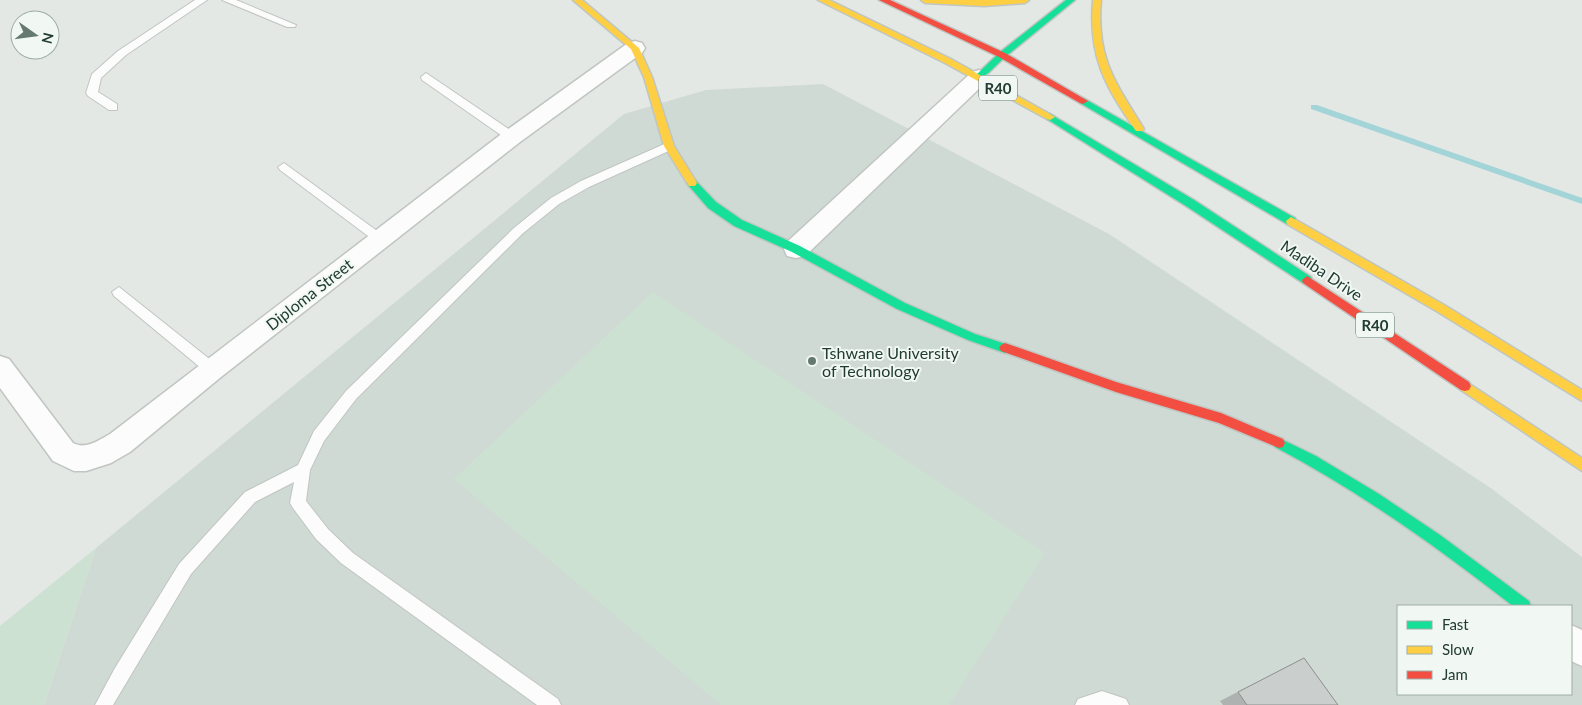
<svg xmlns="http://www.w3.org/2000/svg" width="1582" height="705" font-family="Lato,sans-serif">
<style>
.built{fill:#d0dad5;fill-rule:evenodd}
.green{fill:#cce1d1}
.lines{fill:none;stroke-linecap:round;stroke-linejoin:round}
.stream{fill:#a3d4d7;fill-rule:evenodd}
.lane-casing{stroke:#c0c5c2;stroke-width:2}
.street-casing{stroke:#c0c5c2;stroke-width:3}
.fast-casing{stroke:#bfc6c2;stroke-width:3}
.slow-casing{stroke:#bfc6c2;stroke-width:3}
.jam-casing{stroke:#bfc6c2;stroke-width:3}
.lane{fill:#fbfcfb;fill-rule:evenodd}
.street{fill:#fbfcfb;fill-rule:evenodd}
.fast{fill:#16e098;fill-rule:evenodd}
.slow{fill:#ffcf43;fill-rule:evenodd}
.jam{fill:#f24e42;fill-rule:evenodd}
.wall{fill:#aeb2b0}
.building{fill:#cacfcd;stroke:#8d9190}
.poi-dot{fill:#657871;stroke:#f1f8f4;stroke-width:2}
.labels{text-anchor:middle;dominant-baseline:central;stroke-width:4;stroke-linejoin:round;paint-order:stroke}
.shield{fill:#f1f8f4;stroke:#5f746c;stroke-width:1}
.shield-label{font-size:15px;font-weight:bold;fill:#213b32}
.street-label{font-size:16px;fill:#213b32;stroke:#f1f8f4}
.poi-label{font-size:16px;fill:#213b32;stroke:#f1f8f4;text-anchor:start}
</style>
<rect width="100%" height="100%" fill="#e3e8e5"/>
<path class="built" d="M823 84 1109 234 1492 489 1582 557V705H44L96 548 624 114 706 90ZM1398 606H1571V694H1398Z"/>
<path class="green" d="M653 292 1045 553 949 705H721L454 479Z
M96 548 44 705H0V626Z"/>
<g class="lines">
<path class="stream" d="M1311 105H1317L1582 198V204L1311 109Z"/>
<defs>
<path id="lane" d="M195 0H207L126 55 101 78 98 92 117 104V110H109L88 96 86 93 92 74 118 51Z
M222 0H236L296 25 295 27H287Z
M426 73 516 134V140H508L422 80 421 77Z
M669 142 673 143V149L589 187 559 204 522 234 356 399 324 441 310 470 306 501 328 529 353 553 558 699 561 705H537L341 563 316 539 293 508 290 503 294 482 255 502 191 574 113 705H95L115 668 179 564 245 492 298 465 314 431 346 391 514 228 551 198 581 181Z
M284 163 384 236 386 239 384 242H376L280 170 278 167Z
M119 287 217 365 219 369 217 373 212 375 207 373 114 296 112 292Z
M1102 691 1126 699 1129 705H1075L1078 699Z"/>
<path id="street" d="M635 41 642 43 645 48 642 53 520 142 221 377 130 452 111 463 86 471H74L53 461 0 388V356L9 359 73 443C86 450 99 440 110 434L504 132 628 43Z
M979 70 986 72 989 77 986 82 805 256 796 258 787 256 784 249 787 242 972 72Z
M1571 625 1582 630V666L1571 661Z"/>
<path id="fast" d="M1066 0H1075L1005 57 982 79H976V75L999 53Z
M1083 98 1295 218 1296 221 1295 224H1287L1080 103 1078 101Z
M1050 114 1194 200 1311 277 1312 280 1311 283H1303L1186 206 1047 119 1045 117Z
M692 179 695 180 716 202 742 220 800 246 905 303 975 334 1009 345 1011 348 1009 351 1005 353 968 340 897 309 792 252 734 226 708 208 689 186 687 183Z
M1279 438 1316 456 1379 494 1440 535 1529 601 1531 606H1513C1437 547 1360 492 1275 447L1273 443 1275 439Z"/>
<path id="slow" d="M573 0H582L639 48 652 77 674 146 697 183 695 186H689L664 146 644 77 631 49Z
M818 0H829L951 59 1055 117 1050 120 1047 119 945 63Z
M921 0H1029L1025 3 984 6 925 3Z
M1093 0H1101C1096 58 1115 82 1144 129L1142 131H1136C1105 86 1088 57 1093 0Z
M1291 217 1446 306 1582 390V401L1438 312 1287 224 1286 221Z
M1465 381 1582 458V471L1461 390 1459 386 1461 382Z"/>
<path id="jam" d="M879 0H890L1005 53 1088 101 1083 104 1080 103 999 57Z
M1307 276 1469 382 1471 386 1469 390 1465 391 1461 390 1303 283 1302 280Z
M1005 343 1116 382 1221 413 1283 439 1285 443 1283 447 1279 448 1219 423 1116 392 1001 351 999 348 1001 345Z"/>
</defs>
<use href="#lane" class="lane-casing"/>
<use href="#street" class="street-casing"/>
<use href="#fast" class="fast-casing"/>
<use href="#slow" class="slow-casing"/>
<use href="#jam" class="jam-casing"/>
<use href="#lane" class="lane"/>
<use href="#street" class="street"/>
<use href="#fast" class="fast"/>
<use href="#slow" class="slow"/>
<use href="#jam" class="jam"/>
</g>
<path class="wall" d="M1304 658 1338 705H1223L1220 701Z"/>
<path class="building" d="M1304 658 1338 705H1247L1238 692Z"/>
<circle class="poi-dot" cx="812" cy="361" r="5"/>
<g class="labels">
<g class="shield">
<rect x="979" y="75.5" width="38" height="25" rx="4"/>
<rect x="1356" y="312.5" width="38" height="25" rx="4"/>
</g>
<g class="shield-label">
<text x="998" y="88">R40</text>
<text x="1375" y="325">R40</text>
</g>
<g class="street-label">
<text transform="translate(1322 270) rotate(34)">Madiba Drive</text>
<text transform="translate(309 294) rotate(-38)">Diploma Street</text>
</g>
<g class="poi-label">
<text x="822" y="352">Tshwane University<tspan x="822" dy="18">of Technology</tspan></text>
</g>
</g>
<rect x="1397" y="605" width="175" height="90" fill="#f1f8f4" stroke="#9eaca6"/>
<rect x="1407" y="621" width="25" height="8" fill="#16e098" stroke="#9eaca6"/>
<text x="1442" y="630" font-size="15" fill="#213b32">Fast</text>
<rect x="1407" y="646" width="25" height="8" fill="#ffcf43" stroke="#9eaca6"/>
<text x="1442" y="655" font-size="15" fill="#213b32">Slow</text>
<rect x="1407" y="671" width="25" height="8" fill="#f24e42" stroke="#9eaca6"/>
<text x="1442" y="680" font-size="15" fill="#213b32">Jam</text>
<g transform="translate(35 35) rotate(104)"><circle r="24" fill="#f1f8f4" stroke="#9eaca6"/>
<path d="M0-4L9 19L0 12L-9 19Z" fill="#657871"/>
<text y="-8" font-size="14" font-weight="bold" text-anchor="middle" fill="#213b32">N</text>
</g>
</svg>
